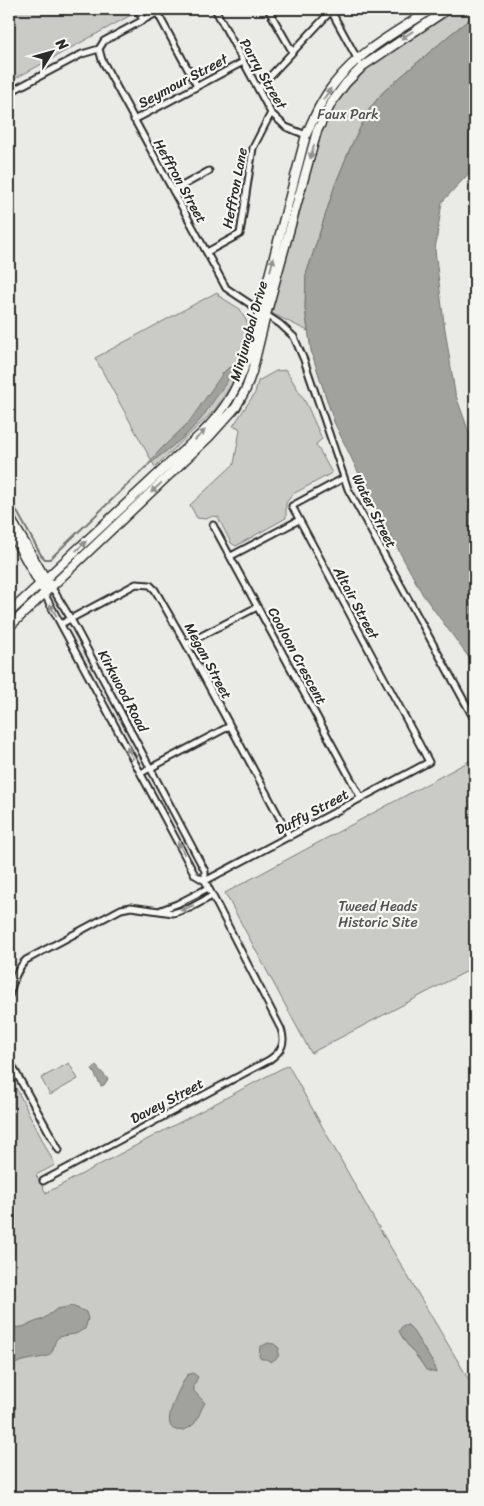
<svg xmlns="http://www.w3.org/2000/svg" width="484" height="1506" font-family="Sriracha,sans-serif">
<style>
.green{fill:#cacac7;stroke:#7a7a79}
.water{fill:#a1a19e;stroke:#727270}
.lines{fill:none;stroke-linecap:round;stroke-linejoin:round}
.stream{stroke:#727270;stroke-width:2}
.street-casing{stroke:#2b2b2b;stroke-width:9}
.secondary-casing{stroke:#2b2b2b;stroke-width:11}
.street{stroke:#f6f6f2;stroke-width:5}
.secondary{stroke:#f6f6f2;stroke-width:8}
.oneway{fill:#90908e}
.labels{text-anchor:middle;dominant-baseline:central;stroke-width:4.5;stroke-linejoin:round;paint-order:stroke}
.street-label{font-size:14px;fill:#2b2b2b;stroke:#f6f6f2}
.park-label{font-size:14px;fill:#535352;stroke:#f6f6f2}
</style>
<rect width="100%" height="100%" fill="#eaeae6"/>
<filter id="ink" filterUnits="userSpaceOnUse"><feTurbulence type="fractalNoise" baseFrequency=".02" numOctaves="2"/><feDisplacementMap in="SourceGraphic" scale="10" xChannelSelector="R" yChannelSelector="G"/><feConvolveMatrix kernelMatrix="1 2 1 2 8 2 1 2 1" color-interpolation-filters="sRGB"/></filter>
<g filter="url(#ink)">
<path class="green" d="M9 9H127L131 15 9 82Z
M458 9H475V15L452 33 384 91 370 108 351 146 335 185 306 275 305 309 308 331 271 313 320 134 336 101 364 70Z
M217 292 219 296 240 309 248 324 232 384 214 411 155 467 95 358Z
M286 370 306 403 322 439 316 444 332 473 293 494 286 503V518L236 546 231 543 218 517 213 516 206 519 197 518 190 505 234 464 240 430 238 427 233 426 255 393 258 381 276 371Z
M475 758V967L311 1053 225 893Z
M69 1063 78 1079 50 1095 41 1078Z
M288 1065 371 1214 475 1390V1497H9V1074L55 1165 36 1175 46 1193Z"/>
<path class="water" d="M475 15V167L442 202 435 250 444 323 455 393 475 449V666L423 595 374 505 334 422 311 351 305 308 306 275 318 238 335 185 351 146 370 108 384 91 452 33Z
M238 366 235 378 230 377 201 419 185 436 146 467 159 451 189 422 223 373 228 368Z
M96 1066 108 1079 104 1085 101 1086 100 1084 92 1069Z
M72 1306 86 1312 88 1319 85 1329C81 1330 79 1333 75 1334 70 1335 64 1335 59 1337 52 1341 56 1353 47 1356 36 1360 14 1359 9 1370V1328L22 1327 43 1319 57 1309Z
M403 1325H408L411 1328 433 1363 436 1373 426 1370C418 1356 406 1346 399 1331Z
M268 1343 274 1344 279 1348 278 1357 271 1362 266 1359H261L259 1356 260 1347Z
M193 1373 198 1377 194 1385V1391L205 1403C200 1410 199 1418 194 1424 189 1428 183 1432 176 1430 158 1426 182 1384 187 1375Z"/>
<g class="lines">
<path class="stream" d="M9 497 41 555 45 559H50L146 467"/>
<defs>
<path id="street" d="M137 9 143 20
M164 9 104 41 99 49 102 60 226 288 280 324 294 337 304 360 348 489 473 717
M215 9 271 113 286 127 306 135
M268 9 292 51
M330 9 359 62
M157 12 197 86
M258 89 331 11
M10 92 82 54 99 49
M134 120 243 62
M173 191 209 171
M207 252 240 234 253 148 271 113
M213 525 361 798
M231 556 299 520
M44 593 195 875 205 881
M61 624 136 584 150 585 155 590 186 644 290 837
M186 644 257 607
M141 773 230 726
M205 881 429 762 292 506 344 478
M161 910 177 904 208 888
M9 996C13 983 16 970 26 960L121 909 131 907 173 913 190 908 212 896
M9 1060 59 1150
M43 1181 269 1060C282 1051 286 1043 281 1029L205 881V871L71 619 51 586"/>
<path id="secondary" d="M9 516 48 583
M9 529 42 588
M9 613 202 433C225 410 237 390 247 359L306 135C314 117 322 99 334 84 359 51 398 31 432 9
M9 627 209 437 236 407 246 389 252 372 266 315 317 131 332 102 346 83 363 66 448 9"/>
</defs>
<use href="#street" class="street-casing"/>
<use href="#secondary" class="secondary-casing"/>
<use href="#street" class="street"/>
<use href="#secondary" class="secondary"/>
</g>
<defs><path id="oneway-solid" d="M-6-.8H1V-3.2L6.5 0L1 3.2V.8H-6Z" transform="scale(1.25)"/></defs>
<g class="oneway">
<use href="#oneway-solid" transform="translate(407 35) rotate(147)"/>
<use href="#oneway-solid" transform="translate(327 94) rotate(-56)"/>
<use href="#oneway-solid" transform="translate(312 152) rotate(106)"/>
<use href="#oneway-solid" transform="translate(272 264) rotate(-75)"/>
<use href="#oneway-solid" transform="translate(200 435) rotate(-44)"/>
<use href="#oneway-solid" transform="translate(156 488) rotate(137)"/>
<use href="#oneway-solid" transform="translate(81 546) rotate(-43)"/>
<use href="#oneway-solid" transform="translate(53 610) rotate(-119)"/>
<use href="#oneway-solid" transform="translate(130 753) rotate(-118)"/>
<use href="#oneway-solid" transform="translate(181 848) rotate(-118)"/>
<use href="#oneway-solid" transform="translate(187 908) rotate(158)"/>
</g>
</g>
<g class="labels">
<g class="street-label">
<text transform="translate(263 74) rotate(60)">Parry Street</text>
<text transform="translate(183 81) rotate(-28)">Seymour Street</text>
<text transform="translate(180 181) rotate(61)">Heffron Street</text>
<text transform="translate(235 188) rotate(-79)">Heffron Lane</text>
<text transform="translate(249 331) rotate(-74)">Minjungbal Drive</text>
<text transform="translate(374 511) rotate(63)">Water Street</text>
<text transform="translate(356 603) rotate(62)">Altair Street</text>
<text transform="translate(297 656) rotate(62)">Cooloon Crescent</text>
<text transform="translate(208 661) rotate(62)">Megan Street</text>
<text transform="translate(123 691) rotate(62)">Kirkwood Road</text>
<text transform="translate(312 812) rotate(-28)">Duffy Street</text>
<text transform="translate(167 1101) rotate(-28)">Davey Street</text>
</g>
<g class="park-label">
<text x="348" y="114">Faux Park</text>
<text x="378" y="906">Tweed Heads<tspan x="378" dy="16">Historic Site</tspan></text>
</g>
</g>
<rect width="484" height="1506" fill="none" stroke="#f6f6f2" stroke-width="30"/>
<rect x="15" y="15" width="454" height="1476" fill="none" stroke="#2b2b2b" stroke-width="2" filter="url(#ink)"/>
<g transform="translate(52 52) rotate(53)" stroke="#f6f6f2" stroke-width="4" paint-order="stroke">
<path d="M0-4L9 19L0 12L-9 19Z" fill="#2b2b2b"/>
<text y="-8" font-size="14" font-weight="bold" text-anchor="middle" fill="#2b2b2b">N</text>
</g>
</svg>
